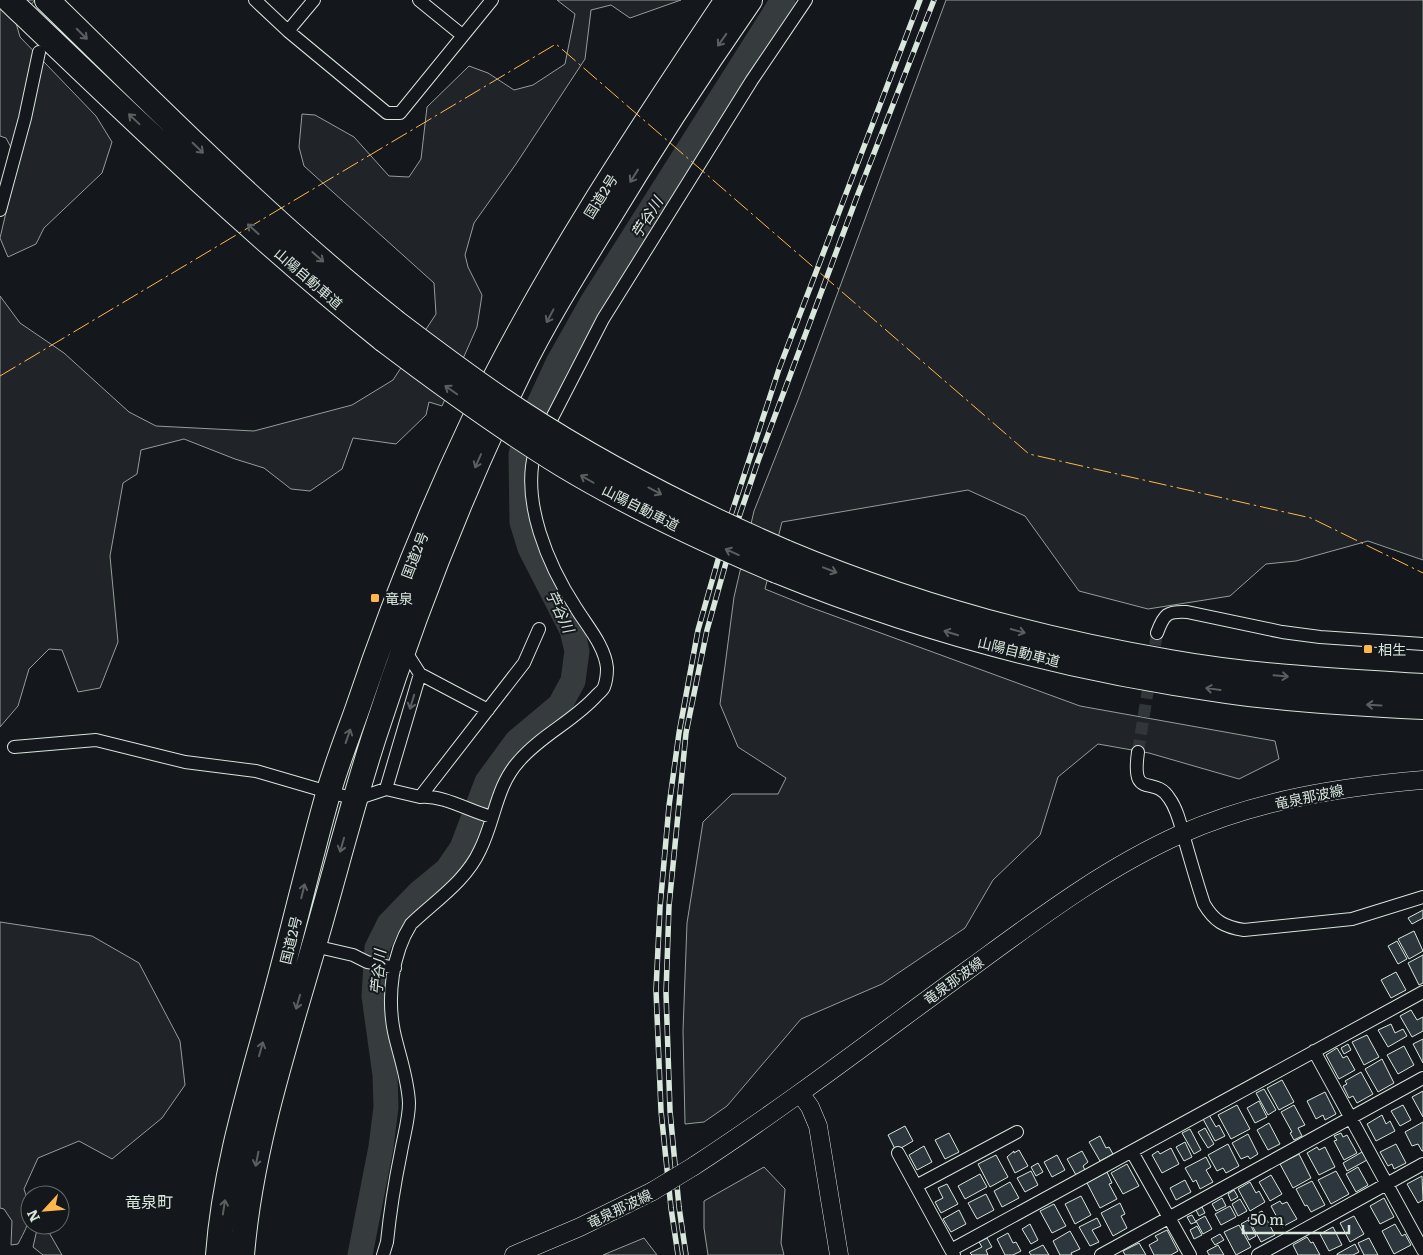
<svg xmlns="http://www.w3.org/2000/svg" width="1423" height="1255" font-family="Literata,'Noto Sans JP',serif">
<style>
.green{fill:#202428;stroke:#939e99}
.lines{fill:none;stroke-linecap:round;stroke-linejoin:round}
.river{stroke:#363b3e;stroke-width:25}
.building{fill:#2c363c;stroke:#d8e6dc}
.street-tunnel{stroke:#313739;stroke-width:12;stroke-dasharray:12 6;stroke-linecap:butt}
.street-casing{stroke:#d8e6dc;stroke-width:14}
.secondary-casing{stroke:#d8e6dc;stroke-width:19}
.highway-casing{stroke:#d8e6dc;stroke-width:26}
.street{stroke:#14181c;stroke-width:12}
.secondary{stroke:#14181c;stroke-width:18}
.highway{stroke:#14181c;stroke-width:24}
.rail-casing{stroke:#d8e6dc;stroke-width:5.5}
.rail{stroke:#14181c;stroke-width:4;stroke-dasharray:11;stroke-linecap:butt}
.secondary-bridge-casing{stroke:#d8e6dc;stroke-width:19;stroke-linecap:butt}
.highway-bridge-casing{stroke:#d8e6dc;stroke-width:26;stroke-linecap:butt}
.secondary-bridge{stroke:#14181c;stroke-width:18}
.highway-bridge{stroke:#14181c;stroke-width:24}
.power{stroke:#ffb74d;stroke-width:1;stroke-dasharray:18 4 2.5 4;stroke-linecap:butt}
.oneway{stroke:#59605f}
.poi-dot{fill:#ffb74d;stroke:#14181c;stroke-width:2}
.labels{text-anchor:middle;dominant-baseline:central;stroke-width:4;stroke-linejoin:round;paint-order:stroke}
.street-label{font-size:14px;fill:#d8e6dc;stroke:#14181c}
.poi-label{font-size:14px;fill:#d8e6dc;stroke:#14181c;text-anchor:start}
.water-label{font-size:15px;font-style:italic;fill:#d8e6dc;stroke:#14181c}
.quarter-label{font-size:16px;fill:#d8e6dc;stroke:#14181c}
</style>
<rect width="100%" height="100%" fill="#14181c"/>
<path class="green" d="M0 0H35L16 23 20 37 96 116 112 142 102 173 44 228 36 244 8 257 0 238 18 161 6 138 0 136Z
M557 0H681L630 18 611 5 591 10 585 59 516 164 474 223 465 255 468 267 482 295 477 327 442 406 429 402 426 415 396 444 353 438 342 469 310 491 291 489 264 468 235 459 184 439 141 450 137 474 123 483 110 556 118 642 100 688 78 692 62 650 49 649 29 669 18 706 0 727V296L20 323 64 353 129 412 156 426 254 431 352 405 393 380 436 314 434 283 304 166 299 147 302 114 315 115 354 137 389 176 409 177 421 159 427 107 469 66 488 73 514 90 533 85 565 64 575 14Z
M946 0H1423V560L1368 541 1296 561 1266 564 1230 596 1148 609 1079 591 1025 516 968 490 782 522 765 589 807 606 1080 706 1275 741 1279 759 1239 779 1149 753 1098 744 1058 777 1040 835 993 880 965 928 882 984 801 1019 727 1106 704 1122 685 1124 683 1031 687 923 703 822 732 794H778L786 778 738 747 720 704 734 597 754 511 798 400Z
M0 922 92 936 139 963 180 1041 185 1085 162 1118 112 1159 79 1141 38 1158 24 1189C33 1216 31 1219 18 1244L11 1245 12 1221 4 1209 0 1208Z
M764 1167 785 1189 781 1243 784 1255H708L704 1228V1201Z
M38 1225 47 1229 62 1255H43L33 1247Z
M644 1238 657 1255H603Z"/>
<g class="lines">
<path class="river" d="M360 1255 381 1147 386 1107 385 1075 374 996 377 948 389 924 419 893 447 870 462 848 487 782 517 741 560 705 573 681 577 651 572 630 530 548 522 522 521 455 527 430 558 363 593 301 783 0"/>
</g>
<path class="building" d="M1423 910V918L1412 924 1408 918Z
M1414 931 1423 951 1409 959 1398 939Z
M1397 941 1407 959 1398 964 1388 946Z
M1423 955V983L1419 985 1408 963Z
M1396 972 1406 990 1391 998 1381 980Z
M1411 1010 1417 1020 1423 1017V1031L1412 1037 1400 1016Z
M1391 1024 1395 1033 1403 1029 1407 1036 1388 1047 1378 1030Z
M1367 1035 1379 1057 1364 1065 1352 1042Z
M1423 1039V1063L1413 1044Z
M1348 1044 1351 1050 1344 1054 1341 1048Z
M1404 1046 1414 1065 1398 1074 1387 1055Z
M1337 1048 1343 1058 1347 1056 1355 1070 1339 1079 1326 1055Z
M1382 1059 1394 1083 1378 1092 1365 1069Z
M1361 1072 1373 1094 1357 1103 1353 1096 1349 1098 1343 1086 1347 1084 1345 1081Z
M1282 1080 1294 1102 1279 1110 1267 1088Z
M1264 1089 1276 1110 1268 1115 1256 1093Z
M1423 1091V1117L1412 1097Z
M1325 1092 1336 1114 1325 1120 1323 1115 1316 1119 1307 1101Z
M1259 1101 1267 1117 1255 1123 1247 1108Z
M1237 1105 1250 1129 1231 1139 1218 1115Z
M1294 1105 1305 1125 1298 1128 1302 1136 1294 1140 1290 1133 1292 1132 1281 1112Z
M1403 1105 1411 1120 1400 1126 1391 1111Z
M1209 1115 1216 1127 1219 1125 1225 1136 1215 1141 1203 1119Z
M1382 1115 1386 1124 1390 1121 1395 1131 1376 1141 1367 1124Z
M1423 1122V1151H1422L1418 1144 1412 1146 1405 1132Z
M1269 1123 1280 1144 1268 1150 1257 1130Z
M905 1126 913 1141 896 1151 888 1135Z
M1205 1128 1214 1144 1208 1148 1198 1132Z
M1190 1129 1201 1150 1194 1154 1182 1133Z
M949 1133 959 1152 945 1159 935 1140Z
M1341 1133 1343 1137 1347 1135 1357 1153 1344 1160 1334 1141 1337 1140 1334 1136Z
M1248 1134 1258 1154 1250 1159 1248 1156 1241 1159 1232 1143Z
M1100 1136 1106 1148 1109 1147 1113 1154 1100 1161 1089 1142Z
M1185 1142 1192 1157 1184 1161 1176 1147Z
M1228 1144 1239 1166 1226 1173 1223 1168 1217 1171 1208 1155Z
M1396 1144 1406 1163 1394 1169 1392 1164 1388 1166 1380 1152Z
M924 1146 932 1162 917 1170 909 1155Z
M1317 1147 1319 1150 1325 1147 1335 1167 1319 1175 1307 1153Z
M1171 1148 1179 1164 1162 1173 1152 1155 1158 1151 1160 1154Z
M1019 1150 1028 1166 1015 1173 1007 1157 1014 1151V1153Z
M1082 1151 1088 1162 1083 1166 1085 1170 1076 1175 1067 1159Z
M1362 1152 1367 1160 1347 1171 1343 1163Z
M1299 1154 1311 1178 1293 1188 1280 1164Z
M996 1155 1008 1177 990 1187 978 1164Z
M1057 1155 1065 1170 1052 1177 1044 1162Z
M1206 1157 1211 1167 1206 1170 1213 1182 1200 1189 1196 1180 1193 1182 1185 1168Z
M1038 1163 1043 1172 1036 1176 1031 1167Z
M1127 1164 1139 1186 1123 1194 1111 1173Z
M1358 1167 1368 1185 1356 1192 1346 1174Z
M1031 1171 1038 1185 1025 1192 1017 1178Z
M1336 1171 1349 1194 1331 1204 1318 1180Z
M1107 1172 1112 1183 1109 1184 1117 1199 1100 1208 1087 1183Z
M980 1174 987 1187 965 1199 958 1186Z
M1271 1175 1282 1194 1270 1201 1259 1182Z
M1422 1176 1423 1200 1418 1203 1407 1184Z
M1185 1180 1191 1192 1176 1200 1170 1188Z
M1312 1181 1325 1205 1311 1212 1307 1205 1305 1206 1296 1189Z
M1010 1182 1019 1198 1002 1207 994 1191Z
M1250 1182 1256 1193 1259 1191 1265 1202 1250 1211 1238 1189Z
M947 1184 958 1204 941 1213 935 1202 943 1198 938 1188Z
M1234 1190 1238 1197 1231 1201 1228 1194Z
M986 1194 994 1210 977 1219 968 1203Z
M1081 1196 1091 1215 1075 1224 1065 1204Z
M1222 1198 1226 1206 1216 1211 1212 1204Z
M1384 1198 1394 1217 1380 1224 1370 1206Z
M1240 1199 1247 1211 1238 1216 1232 1204Z
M1280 1201 1282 1204 1287 1202 1297 1219 1282 1227 1271 1206Z
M1120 1203 1125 1214 1121 1216 1127 1228 1113 1236 1101 1213Z
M1054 1204 1066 1226 1052 1233 1040 1211Z
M1230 1206 1236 1217 1221 1225 1215 1214Z
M1202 1207 1205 1213 1199 1216 1196 1210Z
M959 1210 966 1224 951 1232 943 1219Z
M1262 1211 1275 1235 1261 1242 1248 1218Z
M1192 1215 1196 1222 1191 1224 1187 1217Z
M1205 1216 1212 1229 1203 1234 1196 1221Z
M1354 1216 1364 1234 1350 1242 1340 1223Z
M1097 1218 1101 1226 1092 1230 1099 1242 1090 1246 1079 1227Z
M1248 1220 1256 1236 1249 1240 1241 1224Z
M1030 1224 1038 1240 1031 1244 1022 1229Z
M1395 1224 1402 1236 1405 1234 1411 1245 1394 1254 1382 1231Z
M1239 1225 1251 1247 1236 1255 1224 1232Z
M1197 1226 1202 1235 1194 1239 1190 1230Z
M1333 1227 1342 1245 1329 1251 1320 1234Z
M1167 1230 1178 1251 1171 1255H1154L1149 1245 1158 1240 1155 1236Z
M1070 1231 1080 1249 1071 1253 1072 1255H1060L1053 1241Z
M1008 1233 1013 1243 1016 1242 1021 1251 1013 1255H1005L997 1239Z
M1220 1234 1224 1240 1215 1245 1211 1239Z
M1307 1237 1311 1243 1313 1242 1320 1255H1298L1293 1245Z
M987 1238 992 1247 986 1250 988 1255H972L970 1253 982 1247 979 1242Z
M1369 1238 1378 1255H1364L1358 1243Z
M1139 1243 1146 1255H1125L1123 1251Z
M1355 1244 1359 1252 1353 1255H1337V1254Z
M1043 1245 1049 1255H1031L1029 1252Z
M1218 1245 1224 1255H1209L1207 1251Z"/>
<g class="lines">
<path class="street-tunnel" d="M1138 752 1157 633"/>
<defs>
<path id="street" d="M255 0 288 31 387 113H400L492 0
M419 0 462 35
M288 31 314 0
M0 210 25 118 39 52
M1157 633C1164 614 1167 611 1187 612L1282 632 1320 637 1423 644
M420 674 488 710
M14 747 96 740 185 762 256 771 328 792 356 799 386 789 420 674 404 649
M1138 752C1131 802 1154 774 1169 798 1178 810 1181 827 1185 841 1191 862 1197 883 1204 904 1214 921 1224 927 1244 930L1352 919 1423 897
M386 789 420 797 524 663 539 629
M420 797C445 795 468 811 492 817
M314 946 353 955 367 962 395 968
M1314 1051 1423 1250
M1132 1152 1190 1255
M898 1153 951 1250
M916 1186 1017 1132
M383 1255 387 1242C390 1212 395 1181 401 1152 404 1135 409 1119 409 1103 408 1078 399 1055 394 1032 387 997 392 954 411 924 435 901 466 881 480 850 495 820 496 786 519 761 541 735 574 721 597 695 599 693 603 690 604 687 606 682 607 673 607 668 605 646 587 626 576 608 548 565 521 502 535 451L603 319 752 80 806 0
M954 1255 951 1250 1423 992
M1101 1255 1423 1078
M1258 1255 1423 1164"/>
<path id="secondary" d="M800 1093 810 1107 818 1126 839 1255
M694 1166C789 1104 880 1034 972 967 1039 918 1105 868 1181 834 1258 800 1340 787 1423 780
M514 1255 580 1227 653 1191"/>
<path id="highway" d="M9 0C131 117 252 234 384 340
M47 0C160 110 271 223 394 321
M785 552C909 604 1038 640 1170 662 1254 677 1339 681 1423 686
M777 571C922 630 1072 670 1227 691 1292 700 1358 704 1423 707
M218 1255C225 1159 257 1067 281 974 297 914 311 854 328 794 336 766 347 738 357 710 390 612 428 517 472 424 543 276 636 136 727 0
M242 1255C251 1146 287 1039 317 935 336 869 353 802 374 737 414 613 462 490 519 373 543 324 572 277 601 230 648 152 698 75 750 0"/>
</defs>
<use href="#street" class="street-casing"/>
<use href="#secondary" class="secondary-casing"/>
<use href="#highway" class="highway-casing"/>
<use href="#street" class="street"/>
<use href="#secondary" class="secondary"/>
<use href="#highway" class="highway"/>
<defs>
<path id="rail" d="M678 1255 671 1208 661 1111 656 990 660 907 669 806 679 733 698 630 730 518 779 369 920 0
M686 1255 679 1207 670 1111 666 993 669 906 686 733 707 630 738 520 758 461 858 194 934 0"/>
</defs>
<use href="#rail" class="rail-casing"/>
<use href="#rail" class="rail"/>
<defs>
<path id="secondary-bridge" d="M653 1191 694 1166"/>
<path id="highway-bridge" d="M394 321C436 353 477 384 520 412 604 467 693 512 785 552
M384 340C442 384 501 427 563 465 631 506 704 540 777 571"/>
</defs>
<use href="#secondary-bridge" class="secondary-bridge-casing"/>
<use href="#highway-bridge" class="highway-bridge-casing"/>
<use href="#secondary-bridge" class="secondary-bridge"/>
<use href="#highway-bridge" class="highway-bridge"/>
<path class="power" d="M0 376 556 44 1029 454 1311 518 1423 573"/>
</g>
<defs><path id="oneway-shaft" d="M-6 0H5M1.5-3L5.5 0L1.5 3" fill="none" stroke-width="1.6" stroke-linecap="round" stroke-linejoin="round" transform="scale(1.25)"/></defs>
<g class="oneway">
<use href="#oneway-shaft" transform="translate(82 34) rotate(45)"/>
<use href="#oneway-shaft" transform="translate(722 40) rotate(125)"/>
<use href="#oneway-shaft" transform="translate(134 119) rotate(-137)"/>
<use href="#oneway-shaft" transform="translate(198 148) rotate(44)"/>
<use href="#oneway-shaft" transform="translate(634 176) rotate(122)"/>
<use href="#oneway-shaft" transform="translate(253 229) rotate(-138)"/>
<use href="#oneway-shaft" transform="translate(318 257) rotate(41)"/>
<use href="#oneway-shaft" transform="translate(550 316) rotate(118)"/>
<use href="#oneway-shaft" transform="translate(451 390) rotate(-145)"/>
<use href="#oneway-shaft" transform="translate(478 461) rotate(114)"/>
<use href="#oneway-shaft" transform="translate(587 479) rotate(-150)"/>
<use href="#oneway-shaft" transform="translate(655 491) rotate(28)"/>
<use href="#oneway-shaft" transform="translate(732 552) rotate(-156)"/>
<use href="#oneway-shaft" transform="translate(830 570) rotate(21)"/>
<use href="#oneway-shaft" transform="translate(1018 631) rotate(15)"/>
<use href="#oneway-shaft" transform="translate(951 633) rotate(-163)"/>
<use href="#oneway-shaft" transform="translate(1281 676) rotate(5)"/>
<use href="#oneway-shaft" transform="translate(1213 689) rotate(-172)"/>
<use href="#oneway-shaft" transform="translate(412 702) rotate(107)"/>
<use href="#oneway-shaft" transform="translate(1374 705) rotate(-177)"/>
<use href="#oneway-shaft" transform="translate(348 736) rotate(-71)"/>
<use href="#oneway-shaft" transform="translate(342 845) rotate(106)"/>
<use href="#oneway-shaft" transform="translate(303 891) rotate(-76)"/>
<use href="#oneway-shaft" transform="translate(298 1002) rotate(106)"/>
<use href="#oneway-shaft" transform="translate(261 1049) rotate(-74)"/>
<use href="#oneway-shaft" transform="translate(257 1159) rotate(101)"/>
<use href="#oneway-shaft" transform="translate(224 1207) rotate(-81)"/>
</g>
<g class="poi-dot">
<rect x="370" y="593" width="10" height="10" rx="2.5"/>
<rect x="1363" y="644" width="10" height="10" rx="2.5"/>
</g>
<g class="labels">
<g class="street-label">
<text transform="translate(600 196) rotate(-58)">国道2号</text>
<text transform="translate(309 278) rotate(41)">山陽自動車道</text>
<text transform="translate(641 507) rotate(27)">山陽自動車道</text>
<text transform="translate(414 555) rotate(-69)">国道2号</text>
<text transform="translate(1019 651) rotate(14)">山陽自動車道</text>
<text transform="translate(1309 796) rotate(-12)">竜泉那波線</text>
<text transform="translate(290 940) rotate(-76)">国道2号</text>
<text transform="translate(953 980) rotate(-36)">竜泉那波線</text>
<text transform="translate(619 1208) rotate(-26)">竜泉那波線</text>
</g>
<g class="poi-label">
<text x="385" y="598">竜泉</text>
<text x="1378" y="649">相生</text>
</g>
<g class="water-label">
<text transform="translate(646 217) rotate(-58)">苧谷川</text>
<text transform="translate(561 611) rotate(65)">苧谷川</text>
<text transform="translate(377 972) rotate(-85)">苧谷川</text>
</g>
<g class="quarter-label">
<text x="149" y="1201">竜泉町</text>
</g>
</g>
<g transform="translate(45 1210) rotate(244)"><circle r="24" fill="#14181c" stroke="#626a69"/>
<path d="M0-4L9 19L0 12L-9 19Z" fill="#ffb74d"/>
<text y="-8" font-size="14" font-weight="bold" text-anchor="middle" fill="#d8e6dc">N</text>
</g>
<path d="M1243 1225v8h106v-8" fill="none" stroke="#d8e6dc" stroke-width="2.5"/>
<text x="1250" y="1225" font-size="15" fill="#d8e6dc" stroke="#14181c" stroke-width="4" paint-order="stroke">50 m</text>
</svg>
